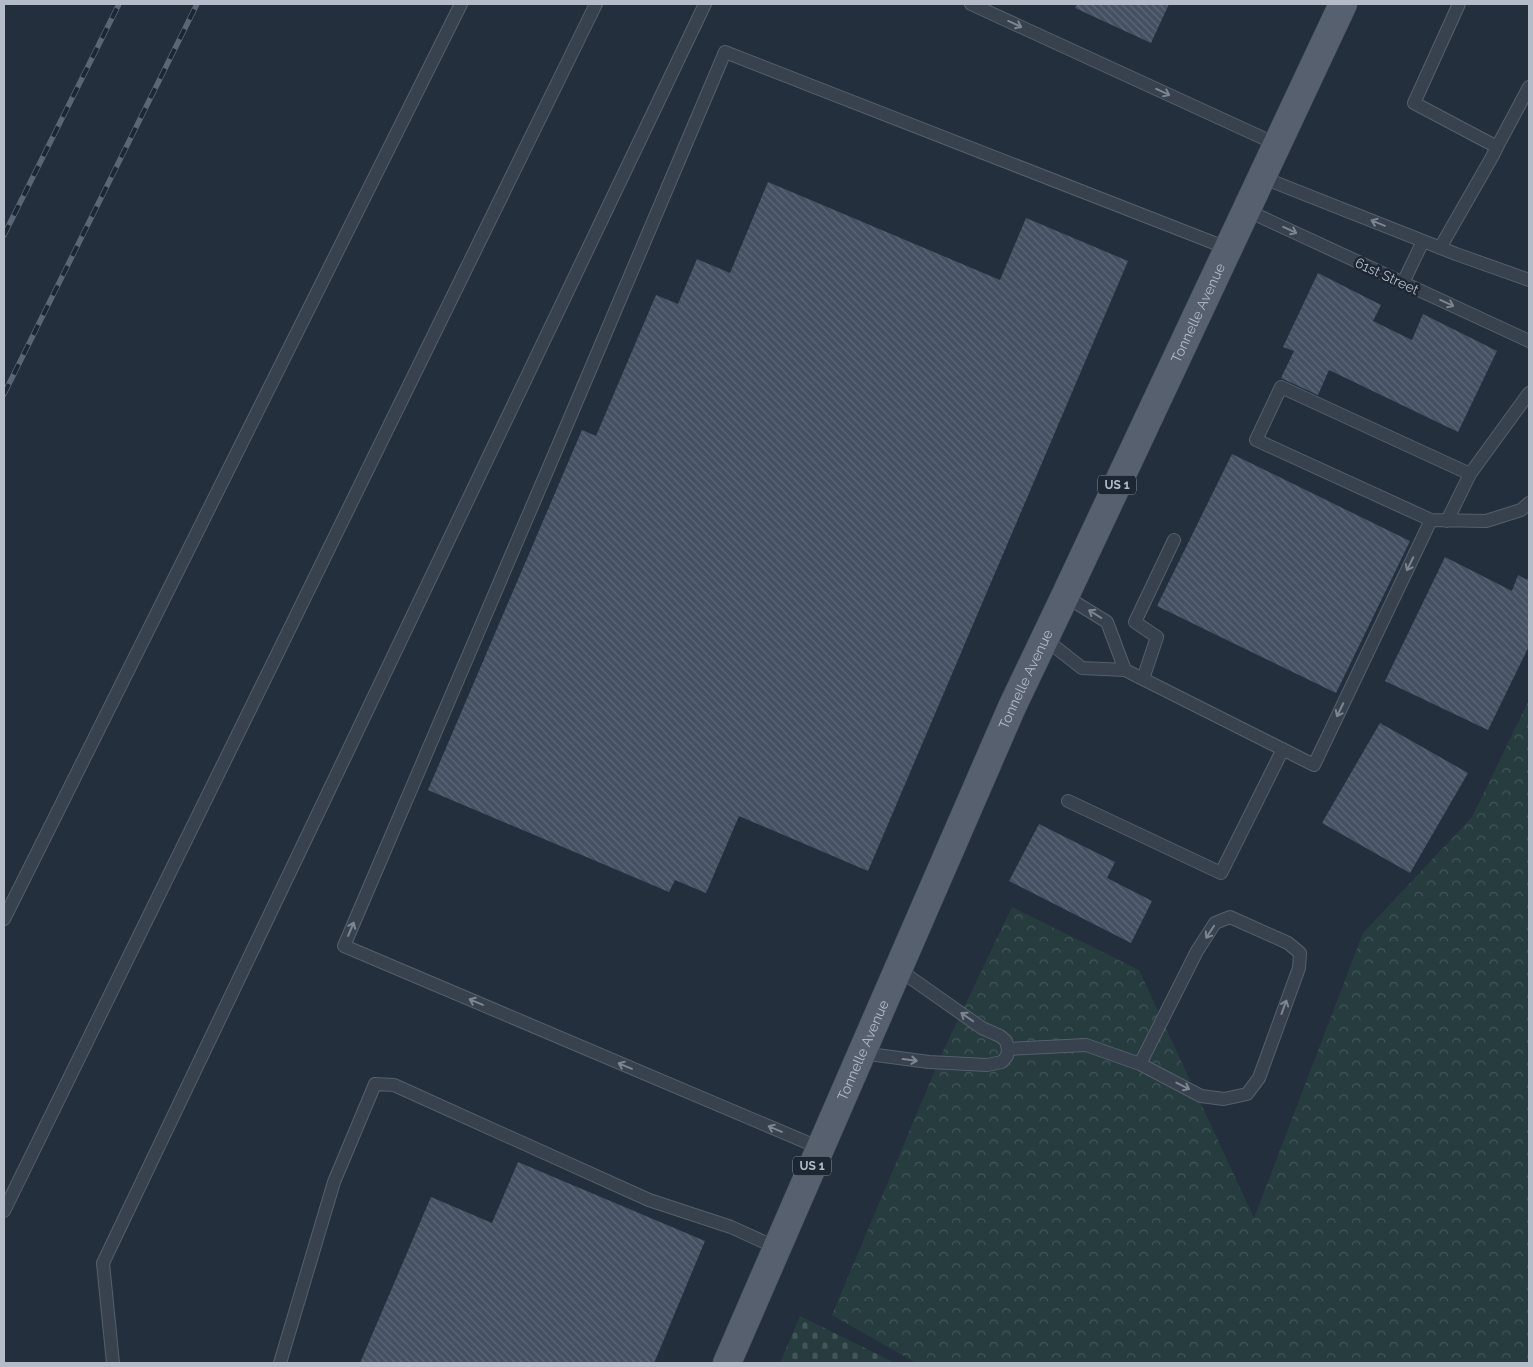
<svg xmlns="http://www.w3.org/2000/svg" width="1533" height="1367" font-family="Raleway,sans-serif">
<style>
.forest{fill:url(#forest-crowns)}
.cemetery{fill:url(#cemetery-stones)}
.building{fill:url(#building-back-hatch)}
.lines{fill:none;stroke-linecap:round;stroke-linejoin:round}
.lane-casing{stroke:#565f6c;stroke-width:14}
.primary-casing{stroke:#414a57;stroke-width:29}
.lane{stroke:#38414e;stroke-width:12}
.primary{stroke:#56606e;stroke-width:28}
.rail-casing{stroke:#5a6575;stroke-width:5.5}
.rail{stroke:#1d2633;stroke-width:4;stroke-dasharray:11;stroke-linecap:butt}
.oneway{stroke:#7c8592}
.labels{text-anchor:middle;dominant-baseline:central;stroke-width:5;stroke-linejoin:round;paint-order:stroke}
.shield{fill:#1d2633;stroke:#878f9c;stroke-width:1}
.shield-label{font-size:12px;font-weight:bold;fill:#b4bcc9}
.street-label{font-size:14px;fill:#b4bcc9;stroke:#1d2633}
</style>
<defs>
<pattern id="forest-crowns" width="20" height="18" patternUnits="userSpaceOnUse" patternTransform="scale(1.25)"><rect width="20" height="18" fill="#263c3f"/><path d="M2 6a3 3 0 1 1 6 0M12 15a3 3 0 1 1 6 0" fill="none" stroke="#435659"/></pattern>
<pattern id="cemetery-stones" width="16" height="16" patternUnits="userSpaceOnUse" patternTransform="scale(1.25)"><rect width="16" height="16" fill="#263c3f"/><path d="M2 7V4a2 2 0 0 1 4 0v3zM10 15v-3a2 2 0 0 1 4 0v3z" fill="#435659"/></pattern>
<pattern id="building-back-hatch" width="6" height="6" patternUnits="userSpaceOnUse" patternTransform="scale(1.25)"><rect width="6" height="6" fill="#455162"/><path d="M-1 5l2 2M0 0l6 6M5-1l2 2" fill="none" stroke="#5d6877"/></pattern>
</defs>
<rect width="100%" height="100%" fill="#242f3e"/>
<path class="forest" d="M1529 700V1363H916L832 1315 944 1049 1012 907 1139 970 1254 1218 1363 933 1472 817Z"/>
<path class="cemetery" d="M800 1316 895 1363H780Z"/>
<path class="building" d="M1077 4H1169L1151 43 1075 8Z
M768 182 1000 280 1026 218 1128 261 868 871 739 816 706 893 675 880 669 892 428 790 582 430 596 436 656 295 678 304 697 259 730 273Z
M1318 273 1381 305 1373 321 1412 340 1423 314 1497 351 1458 432 1329 370 1318 395 1281 378 1294 351 1283 347Z
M1232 454 1410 541 1336 693 1157 606Z
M1445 557 1512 591 1518 575 1527 580 1529 576V646L1488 730 1385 681Z
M1380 723 1468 773 1410 873 1322 823Z
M1039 824 1115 862 1107 878 1152 901 1131 943 1009 881Z
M518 1162 705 1241 654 1363H360L431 1197 492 1223Z"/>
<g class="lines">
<defs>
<path id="lane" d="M971 4 1276 144
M1497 147 1529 87
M1261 177 1456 254 1529 280
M1246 210 1529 341
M1440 248 1492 157 1497 147 1414 103 1459 4
M1403 283 1423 241
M1470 474 1281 387 1256 440 1431 520 1486 521 1521 510 1529 503
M1447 521 1470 474 1529 393
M1065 596 1107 622 1125 670
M1045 639 1082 668 1125 670 1314 765 1431 520
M1143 679 1157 637 1135 622 1174 540
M1068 801 1221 873 1283 749
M4 919 461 4
M1008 1049 1086 1045 1140 1064 1201 1096 1224 1099 1247 1094 1259 1078 1299 968 1300 953 1288 943 1230 917 1215 923 1197 951 1140 1064
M861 1053 929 1062 987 1065 1002 1062 1007 1056 1008 1049 1006 1041 1000 1036 982 1028 898 969
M820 1148 344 946 557 448 725 52 1227 248
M4 1211 596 4
M113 1363 103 1263 705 4
M280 1363 334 1182 375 1084 394 1085 649 1200 731 1227 777 1248"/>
<g id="primary">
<path id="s1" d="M727 1363 1012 707 1065 596 1343 4"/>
</g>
</defs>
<use href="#lane" class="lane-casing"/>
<use href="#primary" class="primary-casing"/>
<use href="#lane" class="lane"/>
<use href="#primary" class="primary"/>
<defs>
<path id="rail" d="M4 235 119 4
M4 394 197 4"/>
</defs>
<use href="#rail" class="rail-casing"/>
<use href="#rail" class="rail"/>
</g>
<defs><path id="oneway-shaft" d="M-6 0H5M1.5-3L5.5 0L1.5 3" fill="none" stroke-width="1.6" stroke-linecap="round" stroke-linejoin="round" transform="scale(1.25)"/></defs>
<g class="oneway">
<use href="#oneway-shaft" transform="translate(1015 24) rotate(25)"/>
<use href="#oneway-shaft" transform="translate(1163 92) rotate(25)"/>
<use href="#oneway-shaft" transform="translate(1378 223) rotate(-158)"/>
<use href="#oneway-shaft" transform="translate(1290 230) rotate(25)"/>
<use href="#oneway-shaft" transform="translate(1447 303) rotate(25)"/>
<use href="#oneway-shaft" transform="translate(1410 564) rotate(116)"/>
<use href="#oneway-shaft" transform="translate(1095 614) rotate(-148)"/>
<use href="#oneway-shaft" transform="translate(1340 710) rotate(116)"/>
<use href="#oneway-shaft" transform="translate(351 929) rotate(-67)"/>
<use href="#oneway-shaft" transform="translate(1210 932) rotate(123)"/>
<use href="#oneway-shaft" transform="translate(476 1002) rotate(-157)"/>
<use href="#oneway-shaft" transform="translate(1284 1007) rotate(-70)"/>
<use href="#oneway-shaft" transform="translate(967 1017) rotate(-145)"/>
<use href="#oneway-shaft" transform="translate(910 1060) rotate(7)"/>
<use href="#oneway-shaft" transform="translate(625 1066) rotate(-157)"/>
<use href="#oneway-shaft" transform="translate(1183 1086) rotate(27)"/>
<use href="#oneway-shaft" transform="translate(775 1129) rotate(-157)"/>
</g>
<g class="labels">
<g class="shield">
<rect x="1098" y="475.5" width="38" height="19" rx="4"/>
<rect x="793" y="1156.5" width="38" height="19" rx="4"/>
</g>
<g class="shield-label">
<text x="1117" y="485">US 1</text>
<text x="812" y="1166">US 1</text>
</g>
<g class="street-label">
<text transform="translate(1387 276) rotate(25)">61st Street</text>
<text stroke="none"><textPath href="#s1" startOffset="1151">Tonnelle Avenue</textPath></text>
<text stroke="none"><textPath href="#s1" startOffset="746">Tonnelle Avenue</textPath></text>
<text stroke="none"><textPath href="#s1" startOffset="341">Tonnelle Avenue</textPath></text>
</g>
</g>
<rect width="1533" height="1367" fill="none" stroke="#b4bcc9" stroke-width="10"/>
</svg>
